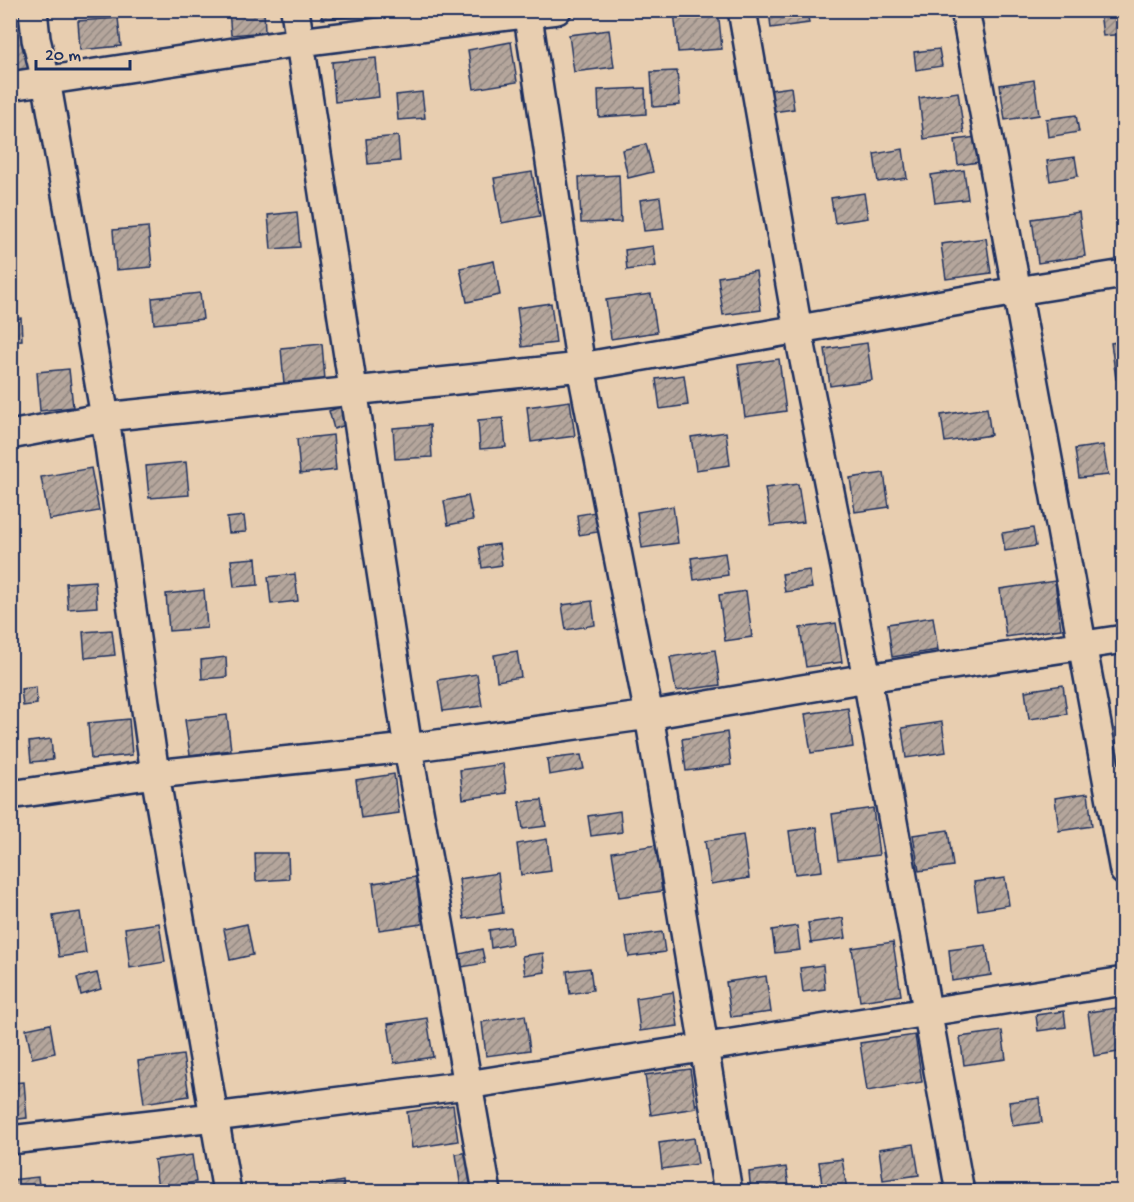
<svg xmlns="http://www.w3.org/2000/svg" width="1134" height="1202" font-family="'Gochi Hand',sans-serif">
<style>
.building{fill:url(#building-hatch);stroke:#1b2f5e;stroke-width:1.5}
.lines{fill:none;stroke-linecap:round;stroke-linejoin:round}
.street-casing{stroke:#1b2f5e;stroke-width:32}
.street{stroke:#e8ceb0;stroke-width:27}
</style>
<defs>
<pattern id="building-hatch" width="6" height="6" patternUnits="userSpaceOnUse" patternTransform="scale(1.5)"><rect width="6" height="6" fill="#b5a69c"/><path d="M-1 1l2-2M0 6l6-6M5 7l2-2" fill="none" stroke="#928882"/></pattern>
</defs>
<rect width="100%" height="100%" fill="#e8ceb0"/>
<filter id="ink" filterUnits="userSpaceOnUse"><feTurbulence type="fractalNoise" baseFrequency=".0167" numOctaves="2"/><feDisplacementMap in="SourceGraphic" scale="12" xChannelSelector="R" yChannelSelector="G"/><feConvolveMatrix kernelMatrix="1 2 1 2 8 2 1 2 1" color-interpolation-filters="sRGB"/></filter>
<g filter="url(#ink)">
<path class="building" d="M229 10H264L265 32 231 35Z
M321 10H361V16L322 19Z
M674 10H718L722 49 678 52Z
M769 10H807L809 23 771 28Z
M1108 10H1124V34L1103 36 1100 12Z
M118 18 121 46 80 50 78 21Z
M24 26 28 70 10 72V28Z
M609 30 614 67 574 72 569 35Z
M511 42 517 82 474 89 468 50Z
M939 49 942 66 916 70 914 52Z
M376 58 379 97 335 102 332 62Z
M677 71 680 105 653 107 651 72Z
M1034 80 1039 115 1005 120 1000 85Z
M791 87 794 109 773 112 770 90Z
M645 88 646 114 599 117 598 90Z
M422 92 425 118 398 120 396 95Z
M958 92 964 133 924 139 919 98Z
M1076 115 1079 132 1048 137 1046 119Z
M398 136 400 161 368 164 366 139Z
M976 137 979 162 958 165 955 140Z
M646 144 653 172 628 178 622 150Z
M903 149 907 178 878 182 874 154Z
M1075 157 1078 176 1050 181 1047 161Z
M964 170 968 199 935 203 931 175Z
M532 172 540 216 502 223 494 178Z
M619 175 621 222 581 223 579 177Z
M864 193 868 218 835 223 831 198Z
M660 197 664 229 644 231 640 200Z
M297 212 300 247 271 249 268 215Z
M1079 212 1085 256 1038 263 1032 219Z
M148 227 152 267 116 270 113 230Z
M986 238 991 273 946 279 941 244Z
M653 246 656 266 627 270 625 250Z
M494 261 500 295 467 302 460 268Z
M756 271 761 310 723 315 718 277Z
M200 293 203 319 154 324 152 298Z
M651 294 657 332 611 339 606 300Z
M551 303 556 343 522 347 517 308Z
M21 318 22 340 10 341V319Z
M1124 341V378L1116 379 1111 343Z
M867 343 872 380 830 386 825 349Z
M322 344 325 380 284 384 281 348Z
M779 359 786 411 745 417 738 365Z
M69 369 73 407 40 411 37 372Z
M684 375 688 405 660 409 656 379Z
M570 401 575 436 531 442 527 407Z
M346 405 351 423 334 429 329 411Z
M987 408 991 435 945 442 941 415Z
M503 418 506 447 480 449 478 420Z
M430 425 432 457 395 459 393 428Z
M726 432 730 465 696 470 691 437Z
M333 435 336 470 300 474 297 439Z
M1103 445 1108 475 1079 478 1075 449Z
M186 462 189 495 149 498 146 466Z
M91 468 99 511 49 520 41 477Z
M884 473 889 507 855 512 850 478Z
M798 484 804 522 771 526 765 488Z
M468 496 473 520 448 525 444 501Z
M673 506 678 543 642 548 637 512Z
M595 512 598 532 579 535 577 515Z
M244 516 246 532 229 533 227 518Z
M1033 528 1036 546 1005 551 1002 533Z
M499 544 502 565 482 568 479 547Z
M725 553 728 575 694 580 691 558Z
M256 558 258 585 234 587 231 560Z
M809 570 812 588 785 592 782 574Z
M295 574 298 601 271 604 268 577Z
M95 581 97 607 68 609 66 583Z
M1055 581 1061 629 1006 637 1000 589Z
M204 590 207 628 169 631 166 594Z
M746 591 752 637 725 641 719 595Z
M592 601 595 625 566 630 562 605Z
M933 617 938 650 892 657 888 624Z
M836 623 842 662 806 667 800 628Z
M112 630 115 655 85 658 83 632Z
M715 650 720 685 676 691 670 657Z
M517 651 521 677 497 681 494 655Z
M226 657 227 677 202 679 201 660Z
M477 674 482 706 443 711 438 680Z
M1063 685 1067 714 1029 719 1025 691Z
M36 687 37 704 23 706 21 689Z
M848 708 853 747 811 753 805 714Z
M227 715 231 750 190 755 185 720Z
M129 719 132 755 91 759 88 723Z
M942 722 946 752 906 758 902 728Z
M727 732 731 765 686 771 682 739Z
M51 739 53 760 31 762 29 742Z
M581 755 584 769 549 775 547 759Z
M503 764 507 793 463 799 460 770Z
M394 774 399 813 361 818 356 780Z
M1088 793 1092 826 1059 831 1055 798Z
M542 800 546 826 523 829 519 802Z
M873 808 879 855 838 860 832 814Z
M620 811 622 832 591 836 588 816Z
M817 827 822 871 795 874 789 831Z
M948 830 953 866 919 871 913 835Z
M743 835 749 878 711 884 705 841Z
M547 839 551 871 521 875 517 844Z
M656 845 662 891 619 897 612 852Z
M255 853H288L289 879 256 881Z
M498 873 503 913 464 919 459 879Z
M416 877 422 924 379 930 373 883Z
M1005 878 1009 905 978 910 974 882Z
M80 912 86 953 59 957 53 916Z
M843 918 846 938 811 943 808 923Z
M159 923 165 962 130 968 125 928Z
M247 924 253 955 230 960 224 929Z
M797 926 800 950 775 953 772 930Z
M510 927 512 944 491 948 489 930Z
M662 932 665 952 629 957 626 937Z
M893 942 901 995 860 1001 852 948Z
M986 945 991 975 952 981 949 950Z
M482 949 485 963 462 967 460 954Z
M543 953 545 972 525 975 522 956Z
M823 965 825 989 803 992 800 968Z
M590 968 593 990 570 994 567 971Z
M97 973 101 989 81 995 77 978Z
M766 976 771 1012 731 1017 726 982Z
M673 992 678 1026 640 1031 636 998Z
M1124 1007V1051L1094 1056 1088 1012Z
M1064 1011 1066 1027 1038 1031 1036 1015Z
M525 1015 530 1050 486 1056 482 1022Z
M427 1018 433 1057 394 1063 388 1024Z
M50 1024 55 1053 32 1058 26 1029Z
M1002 1031 1006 1059 964 1065 960 1037Z
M915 1035 922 1082 867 1091 860 1043Z
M183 1055 189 1096 144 1103 138 1061Z
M690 1069 696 1108 651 1115 645 1075Z
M24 1082 27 1118 10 1120V1083Z
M1039 1098 1042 1122 1013 1126 1009 1102Z
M453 1105 458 1141 412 1148 407 1112Z
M694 1138 698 1164 662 1169 659 1143Z
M914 1144 919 1175 883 1180 879 1149Z
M471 1152 475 1187 461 1189 456 1154Z
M192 1155 196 1182 158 1188 154 1160Z
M842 1159 847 1190 823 1192 819 1162Z
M786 1167 790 1192H751L749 1172Z
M38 1177 40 1192H10V1180Z
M343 1181 344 1192H320L319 1185Z
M705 1188 706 1192H683Z"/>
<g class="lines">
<defs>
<path id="street" d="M33 10 36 39 46 80 105 417 155 774 227 1192
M295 10 408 748 487 1192
M527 10 581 367 649 715 728 1192
M742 10 798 330 867 678 960 1192
M965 10 1124 871
M10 86 300 42 557 10
M10 435 105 417 581 367 1017 291 1124 274
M10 795 155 774 408 748 649 715 867 678 1124 639
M10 1140 214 1117 467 1085 1124 981"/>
</defs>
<use href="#street" class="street-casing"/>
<use href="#street" class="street"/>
</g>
</g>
<rect width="1134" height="1202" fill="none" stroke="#e8ceb0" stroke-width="36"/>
<rect x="18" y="18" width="1098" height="1166" fill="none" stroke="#1b2f5e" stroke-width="2" filter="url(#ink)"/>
<path d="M36 60v9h94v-9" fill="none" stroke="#1b2f5e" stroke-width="3"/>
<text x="45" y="60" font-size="18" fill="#1b2f5e" stroke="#e8ceb0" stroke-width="4.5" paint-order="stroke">20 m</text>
</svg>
